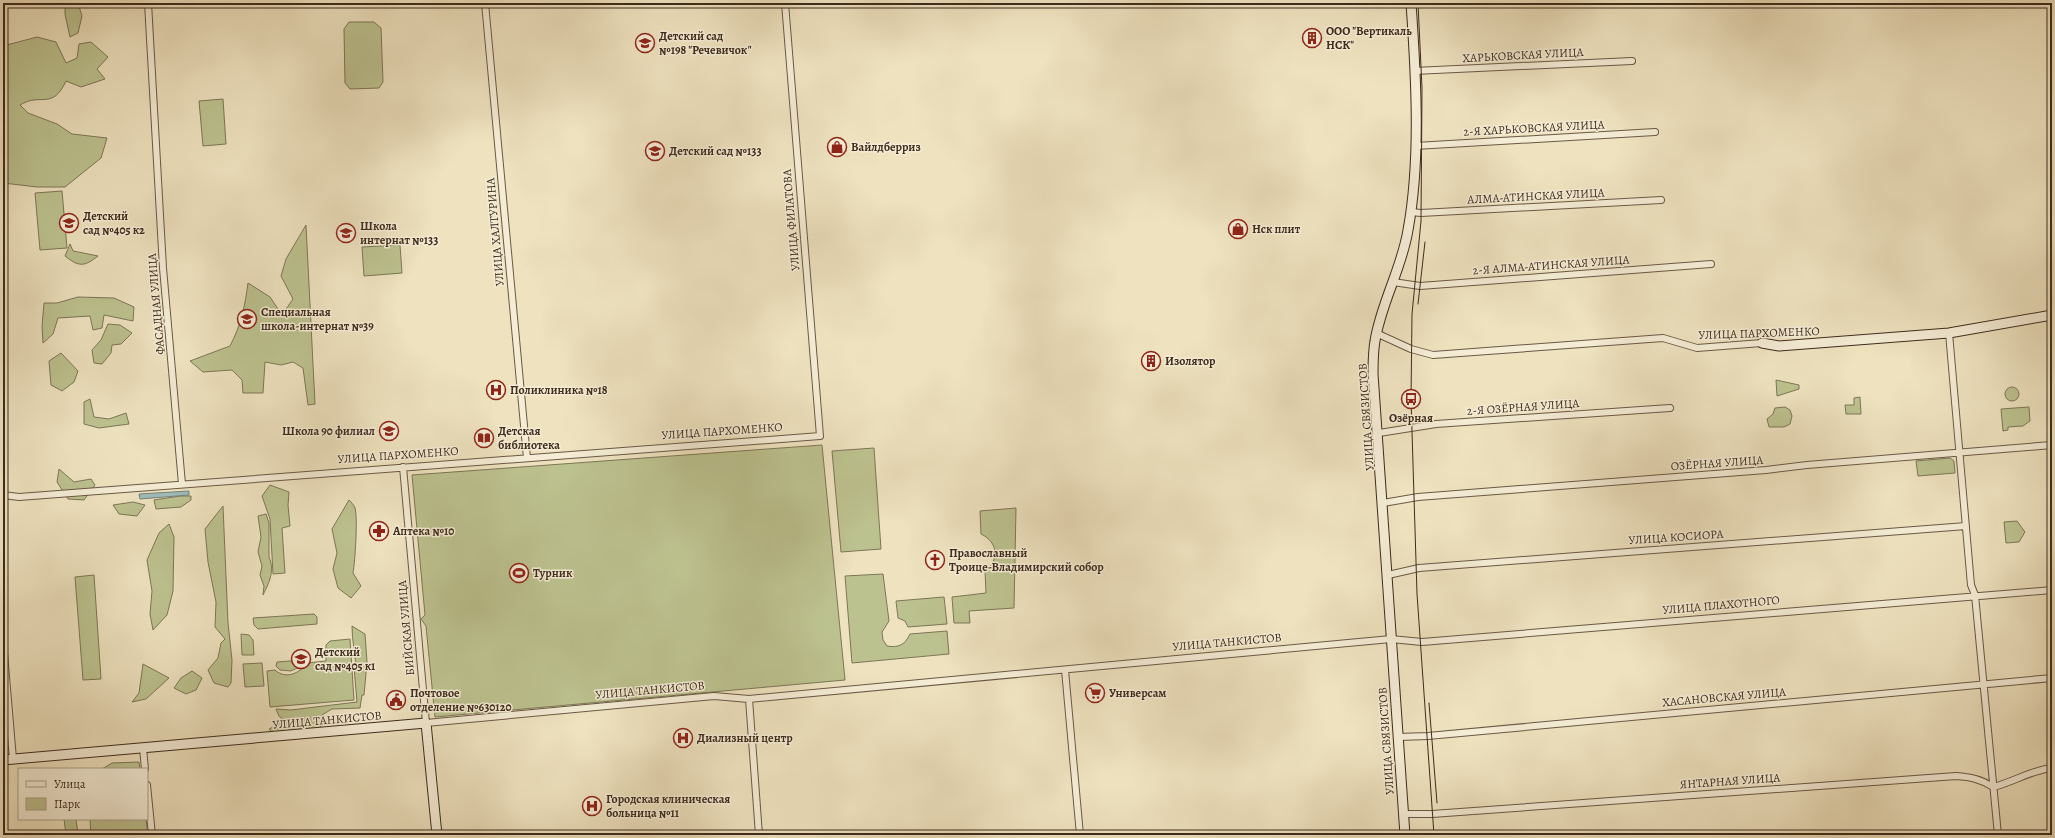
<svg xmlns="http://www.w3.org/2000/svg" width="2055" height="838" font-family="Alegreya,serif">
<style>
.green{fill:#bcc28f;stroke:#7d7656}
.water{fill:#9dbcbb;stroke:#77827b}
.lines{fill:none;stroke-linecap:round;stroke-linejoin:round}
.street-casing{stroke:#6a5945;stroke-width:8}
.secondary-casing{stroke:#3e2b1c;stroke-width:11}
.street{stroke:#f4ecd5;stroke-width:6}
.secondary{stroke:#f4ecd5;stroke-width:9}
.tram{stroke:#3e2b1c;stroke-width:1}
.labels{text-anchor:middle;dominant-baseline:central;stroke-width:3;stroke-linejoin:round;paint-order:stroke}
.poi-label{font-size:12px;font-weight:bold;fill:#3e2b1c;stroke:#f4ecd5;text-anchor:start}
.street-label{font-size:12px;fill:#3e2b1c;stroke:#f4ecd5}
</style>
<rect width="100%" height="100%" fill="#eee2bf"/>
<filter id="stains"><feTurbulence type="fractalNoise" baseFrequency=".005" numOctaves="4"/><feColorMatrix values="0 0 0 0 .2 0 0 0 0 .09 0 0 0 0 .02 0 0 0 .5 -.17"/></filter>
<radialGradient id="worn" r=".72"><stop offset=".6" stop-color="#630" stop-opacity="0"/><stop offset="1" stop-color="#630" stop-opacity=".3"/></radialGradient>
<path class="green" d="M65 3H78L82 16 78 33 70 37 65 14Z
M349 22H374L381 28 383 82 379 88 350 89 345 83 344 29Z
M37 37 56 42 66 63 77 58 79 44 91 42 108 57 97 69 105 79 81 87 66 81C52 111 41 92 20 105L28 113 57 124 72 134 107 138 101 158 65 187H37L3 183V46Z
M223 99 226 144 203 146 199 101Z
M62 191 67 248 40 250 35 193Z
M306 225 315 404 308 405 303 368 293 362 281 365 265 362 263 393H243L242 380 232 370 203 372 190 361 230 346C241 325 245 306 248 283L270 297 282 315 293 299 281 276 286 259Z
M70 244 73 251 98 256C84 267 79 267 65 256Z
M400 245 402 273 364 276 362 247Z
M78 297 114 298 134 307 133 321 104 315 102 328 93 330 90 316 58 318 53 334 43 343 42 326 44 303H57Z
M108 324 120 325 132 333 121 344 112 345 111 353 102 364 94 363 92 350 101 340Z
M61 353 78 371 74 382 62 391 51 385 49 361Z
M1776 380 1799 385V389L1777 396Z
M2005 394a7 7 0 1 1 14 0a7 7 0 1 1-14 0Z
M1860 397 1861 414H1846L1845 405H1854V398Z
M90 399 94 417 109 419 126 413 129 424 99 428 84 424V402Z
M1785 407 1790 410 1792 416 1790 424 1784 427H1769L1767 419 1773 414 1775 408Z
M2029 407 2030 421 2023 426 2008 427V430L2003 431 2001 409Z
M822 445 845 680 435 717 426 626 421 619 425 615 412 475Z
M874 448 881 549 841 552 832 451Z
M1950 458 1954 461 1955 473 1918 476 1916 461Z
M59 469 74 482 91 479 95 485 84 500 68 499 57 482Z
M270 485 289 492 288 505 290 526 282 528 285 573 273 574 270 519 262 496Z
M180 496H191V500L181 507 156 509 154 500Z
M349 500C351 502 354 505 355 508 358 518 355 562 353 573L361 586 351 598 338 588 333 569 337 553 332 529Z
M133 502 145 505 137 516 119 514 113 505Z
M223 506 228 623 232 660 231 683 228 687 214 683 208 670 218 658 221 643 225 639 215 627 216 602 208 562 205 529Z
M1016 508 1014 608 969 611 970 623H954L952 597 986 593 985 571C1000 560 998 542 981 534L980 511Z
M266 514 269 523V557C275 571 269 583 263 595L264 586 260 575 262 566 258 552 261 537 258 516Z
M2017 521 2025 532 2019 542 2006 543 2004 522Z
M169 524 174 537 173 591 167 615 153 630 150 614 152 591 147 560 159 533Z
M883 574 889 621 882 632 883 640 887 646C898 648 905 645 910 634L947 631 949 654 852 663 845 576Z
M94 575 101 679 83 680 75 577Z
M944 597 947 624 908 627 905 621 898 618 896 601Z
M314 614 317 617V624L258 629 254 625 253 618Z
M352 626 365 634 367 662 364 695H362L360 708 332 709 322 715 320 730 274 734 269 729 285 721 279 716 276 709 291 710 357 702 354 667H356C355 653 352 640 352 626Z
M241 634 249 635 253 640 254 655H242Z
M350 639 354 700 270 707 267 671 275 670C286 680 300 673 307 663L326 661V645L330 641Z
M303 660 301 666 291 671 280 670 276 666 277 662Z
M262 663 264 686 245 687 243 664Z
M143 664 169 678 146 699 132 702 139 693Z
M192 671 202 678 196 690 186 694 174 688 181 678Z
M139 762 140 769H102L112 763Z
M64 819H76L78 835H66Z
M90 819H146L148 835H91Z"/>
<path class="water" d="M189 491V495L140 499 139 494Z"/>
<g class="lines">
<defs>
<path id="street" d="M148 3 163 268 182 484
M485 3 527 458
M1414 71 1632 61
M1415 146 1655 132
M1411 212 1421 213 1661 200
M1393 282 1420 286 1711 264
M1376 333 1411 349 1433 355 1663 338 1697 348 1762 343
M1949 333 1971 585 1975 595 1998 835
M1379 433 1436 424 1670 408
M403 467 426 723 714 696 749 699 1391 639 1422 642 2052 590
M3 495 19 497 820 436 785 3
M1383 503 1418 497 1766 470 1807 465 2052 445
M1388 575 1419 568 1966 526
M3 641 13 759
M1065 670 1080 835
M749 699 759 835
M1398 737 1428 736 2052 678
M143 748 145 769
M147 785 152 835
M1403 814H1432L1956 776C1970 777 1981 779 1993 787 2014 782 2031 770 2052 768"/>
<path id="secondary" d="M1762 343 1779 346 1949 333 2052 315
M3 760 426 723 437 835
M1405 835 1373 374C1373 363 1373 352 1375 341 1381 303 1402 268 1408 230 1421 159 1416 75 1411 3"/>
</defs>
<use href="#street" class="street-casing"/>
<use href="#secondary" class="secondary-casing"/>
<use href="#street" class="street"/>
<use href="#secondary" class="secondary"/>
<path class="tram" d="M1418 3 1422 88 1421 221 1412 314 1411 399 1417 594 1434 835
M1418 304 1425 242
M1429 703 1437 803"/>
</g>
<defs>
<symbol id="building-ring" viewBox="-11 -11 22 22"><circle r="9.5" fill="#f4ecd5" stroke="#8f2418" stroke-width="1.5"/><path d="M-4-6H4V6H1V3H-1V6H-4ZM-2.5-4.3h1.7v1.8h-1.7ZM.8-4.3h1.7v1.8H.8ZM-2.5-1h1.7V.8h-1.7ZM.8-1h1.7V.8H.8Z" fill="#8f2418"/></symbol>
<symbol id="school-ring" viewBox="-11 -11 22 22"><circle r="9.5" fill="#f4ecd5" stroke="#8f2418" stroke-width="1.5"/><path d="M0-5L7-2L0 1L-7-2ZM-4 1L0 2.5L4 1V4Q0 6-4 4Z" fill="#8f2418"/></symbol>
<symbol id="shop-ring" viewBox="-11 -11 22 22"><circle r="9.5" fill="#f4ecd5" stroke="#8f2418" stroke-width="1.5"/><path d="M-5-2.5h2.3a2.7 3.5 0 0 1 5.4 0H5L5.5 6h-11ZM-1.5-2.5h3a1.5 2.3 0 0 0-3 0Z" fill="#8f2418"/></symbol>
<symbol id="hospital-ring" viewBox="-11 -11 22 22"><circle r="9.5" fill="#f4ecd5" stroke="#8f2418" stroke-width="1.5"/><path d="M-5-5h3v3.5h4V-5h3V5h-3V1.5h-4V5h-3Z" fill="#8f2418"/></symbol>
<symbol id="bus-ring" viewBox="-11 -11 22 22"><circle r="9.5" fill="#f4ecd5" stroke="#8f2418" stroke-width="1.5"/><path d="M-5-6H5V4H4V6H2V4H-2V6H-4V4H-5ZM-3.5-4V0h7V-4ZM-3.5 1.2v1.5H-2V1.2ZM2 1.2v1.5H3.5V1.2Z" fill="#8f2418"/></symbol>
<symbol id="library-ring" viewBox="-11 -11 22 22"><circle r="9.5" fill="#f4ecd5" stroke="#8f2418" stroke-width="1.5"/><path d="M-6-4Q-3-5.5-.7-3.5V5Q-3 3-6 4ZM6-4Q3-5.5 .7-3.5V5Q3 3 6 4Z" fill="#8f2418"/></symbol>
<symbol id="pharmacy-ring" viewBox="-11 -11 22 22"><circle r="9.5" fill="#f4ecd5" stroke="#8f2418" stroke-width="1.5"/><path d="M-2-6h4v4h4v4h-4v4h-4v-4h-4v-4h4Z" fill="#8f2418"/></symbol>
<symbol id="church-ring" viewBox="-11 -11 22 22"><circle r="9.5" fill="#f4ecd5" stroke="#8f2418" stroke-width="1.5"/><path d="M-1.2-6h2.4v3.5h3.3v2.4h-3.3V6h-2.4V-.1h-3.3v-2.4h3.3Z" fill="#8f2418"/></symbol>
<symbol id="stadium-ring" viewBox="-11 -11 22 22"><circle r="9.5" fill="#f4ecd5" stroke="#8f2418" stroke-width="1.5"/><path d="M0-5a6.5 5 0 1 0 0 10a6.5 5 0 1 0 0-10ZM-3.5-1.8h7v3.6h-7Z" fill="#8f2418"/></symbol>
<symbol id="supermarket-ring" viewBox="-11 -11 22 22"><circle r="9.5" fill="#f4ecd5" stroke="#8f2418" stroke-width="1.5"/><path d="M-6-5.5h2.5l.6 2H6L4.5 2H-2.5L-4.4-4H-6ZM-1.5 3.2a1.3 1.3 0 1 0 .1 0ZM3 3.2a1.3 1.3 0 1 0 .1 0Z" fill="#8f2418"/></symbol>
<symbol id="civic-ring" viewBox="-11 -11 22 22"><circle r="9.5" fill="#f4ecd5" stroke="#8f2418" stroke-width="1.5"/><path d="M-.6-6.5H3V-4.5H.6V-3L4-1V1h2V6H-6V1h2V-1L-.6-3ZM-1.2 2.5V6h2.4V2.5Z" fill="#8f2418"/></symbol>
</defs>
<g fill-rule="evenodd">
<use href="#building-ring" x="1301" y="27" width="22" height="22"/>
<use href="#school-ring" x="634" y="32" width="22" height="22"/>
<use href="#shop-ring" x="826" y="136" width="22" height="22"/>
<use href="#school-ring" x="644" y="140" width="22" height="22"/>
<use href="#school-ring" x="58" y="212" width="22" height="22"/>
<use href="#shop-ring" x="1227" y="218" width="22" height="22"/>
<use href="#school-ring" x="335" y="222" width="22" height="22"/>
<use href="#school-ring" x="236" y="308" width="22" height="22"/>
<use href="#building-ring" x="1140" y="350" width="22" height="22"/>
<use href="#hospital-ring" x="485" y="379" width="22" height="22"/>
<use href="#bus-ring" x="1400" y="388" width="22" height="22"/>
<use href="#school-ring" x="378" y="420" width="22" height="22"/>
<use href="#library-ring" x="473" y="427" width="22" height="22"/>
<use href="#pharmacy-ring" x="368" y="520" width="22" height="22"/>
<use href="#church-ring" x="924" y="549" width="22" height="22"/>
<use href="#stadium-ring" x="508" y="562" width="22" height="22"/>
<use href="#school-ring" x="290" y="648" width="22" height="22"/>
<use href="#supermarket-ring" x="1084" y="682" width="22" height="22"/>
<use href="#civic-ring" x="385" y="689" width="22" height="22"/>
<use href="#hospital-ring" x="672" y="727" width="22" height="22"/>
<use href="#hospital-ring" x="581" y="795" width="22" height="22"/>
</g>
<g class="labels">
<g class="poi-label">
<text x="1326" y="31">ООО "Вертикаль<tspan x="1326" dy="14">НСК"</tspan></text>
<text x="659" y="36">Детский сад<tspan x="659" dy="14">№198 "Речевичок"</tspan></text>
<text x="851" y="147">Вайлдберриз</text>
<text x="669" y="151">Детский сад №133</text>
<text x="83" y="216">Детский<tspan x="83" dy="14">сад №405 к2</tspan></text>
<text x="360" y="226">Школа<tspan x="360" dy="14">интернат №133</tspan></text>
<text x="1252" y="229">Нск плит</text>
<text x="261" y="312">Специальная<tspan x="261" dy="14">школа-интернат №39</tspan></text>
<text x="1165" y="361">Изолятор</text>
<text x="510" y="390">Поликлиника №18</text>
<text x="1411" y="418" text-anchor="middle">Озёрная</text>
<text x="375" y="431" text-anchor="end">Школа 90 филиал</text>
<text x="498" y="431">Детская<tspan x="498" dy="14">библиотека</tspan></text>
<text x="393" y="531">Аптека №10</text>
<text x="949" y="553">Православный<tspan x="949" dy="14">Троице-Владимирский собор</tspan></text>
<text x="533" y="573">Турник</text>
<text x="315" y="652">Детский<tspan x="315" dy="14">сад №405 к1</tspan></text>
<text x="410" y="693">Почтовое<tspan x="410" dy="14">отделение №630120</tspan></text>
<text x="1109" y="693">Универсам</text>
<text x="697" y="738">Диализный центр</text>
<text x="606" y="799">Городская клиническая<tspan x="606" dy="14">больница №11</tspan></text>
</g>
<g class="street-label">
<text transform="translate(1523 55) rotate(-3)">ХАРЬКОВСКАЯ УЛИЦА</text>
<text transform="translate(1534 128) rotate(-3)">2-Я ХАРЬКОВСКАЯ УЛИЦА</text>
<text transform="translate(1536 196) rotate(-3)">АЛМА-АТИНСКАЯ УЛИЦА</text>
<text transform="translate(791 220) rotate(-95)">УЛИЦА ФИЛАТОВА</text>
<text transform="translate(495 232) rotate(-95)">УЛИЦА ХАЛТУРИНА</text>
<text transform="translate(1551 265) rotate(-4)">2-Я АЛМА-АТИНСКАЯ УЛИЦА</text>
<text transform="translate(156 304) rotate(-95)">ФАСАДНАЯ УЛИЦА</text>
<text transform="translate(1759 333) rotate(-2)">УЛИЦА ПАРХОМЕНКО</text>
<text transform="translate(1523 407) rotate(-4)">2-Я ОЗЁРНАЯ УЛИЦА</text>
<text transform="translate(1366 417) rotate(-94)">УЛИЦА СВЯЗИСТОВ</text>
<text transform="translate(722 431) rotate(-4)">УЛИЦА ПАРХОМЕНКО</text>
<text transform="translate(398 455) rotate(-4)">УЛИЦА ПАРХОМЕНКО</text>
<text transform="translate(1717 463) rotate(-4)">ОЗЁРНАЯ УЛИЦА</text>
<text transform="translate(1676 537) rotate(-4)">УЛИЦА КОСИОРА</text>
<text transform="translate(1721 605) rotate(-5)">УЛИЦА ПЛАХОТНОГО</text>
<text transform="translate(406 628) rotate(-95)">БИЙСКАЯ УЛИЦА</text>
<text transform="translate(1227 642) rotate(-5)">УЛИЦА ТАНКИСТОВ</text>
<text transform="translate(650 690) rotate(-5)">УЛИЦА ТАНКИСТОВ</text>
<text transform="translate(1724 697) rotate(-5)">ХАСАНОВСКАЯ УЛИЦА</text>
<text transform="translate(327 720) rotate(-5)">УЛИЦА ТАНКИСТОВ</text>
<text transform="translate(1386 741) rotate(-94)">УЛИЦА СВЯЗИСТОВ</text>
<text transform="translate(1730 781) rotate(-4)">ЯНТАРНАЯ УЛИЦА</text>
</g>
</g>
<rect width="2055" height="838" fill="none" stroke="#eee2bf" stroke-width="16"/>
<rect x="4" y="4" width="2047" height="830" fill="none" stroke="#3e2b1c" stroke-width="2"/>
<rect x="8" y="8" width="2039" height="822" fill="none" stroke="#3e2b1c"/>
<rect x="18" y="768" width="130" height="52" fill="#f4ecd5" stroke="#ab9f8b"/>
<rect x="26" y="781" width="20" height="6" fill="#f4ecd5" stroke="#ab9f8b"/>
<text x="54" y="788" font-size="12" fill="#3e2b1c">Улица</text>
<rect x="26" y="798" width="20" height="12" fill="#bcc28f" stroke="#ab9f8b"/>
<text x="54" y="808" font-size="12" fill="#3e2b1c">Парк</text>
<rect width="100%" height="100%" filter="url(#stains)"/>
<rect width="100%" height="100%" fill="url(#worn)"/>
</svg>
